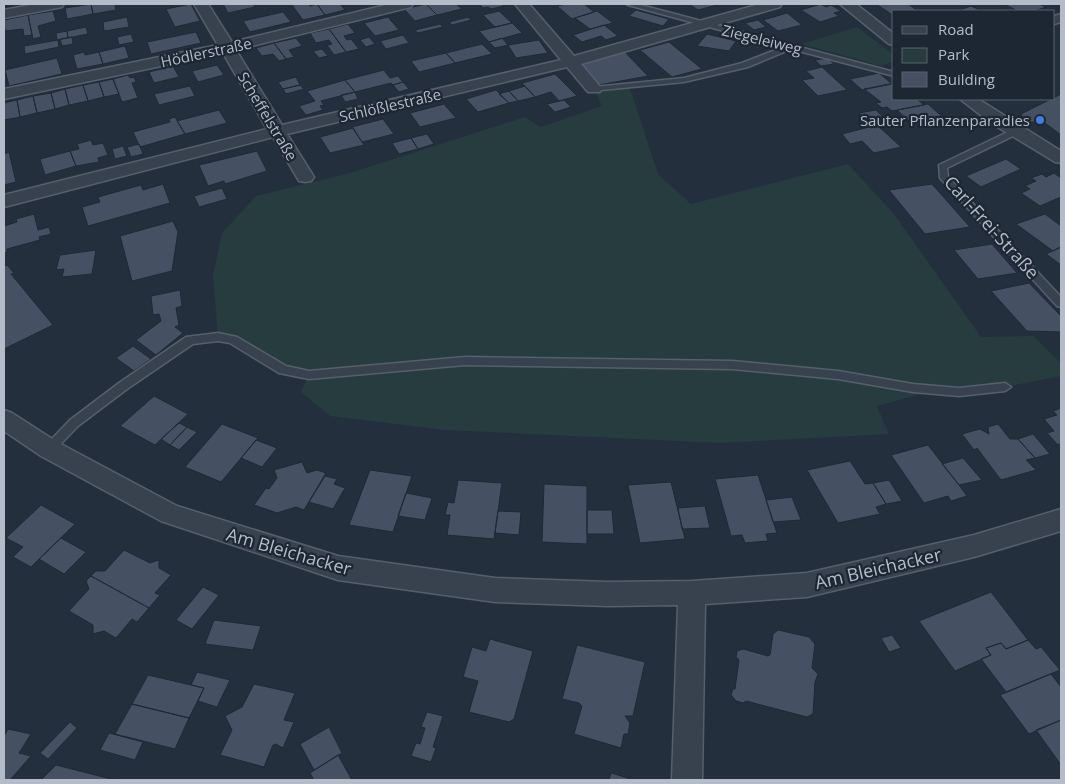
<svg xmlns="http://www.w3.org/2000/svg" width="1065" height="784" font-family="'Open Sans',sans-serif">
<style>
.green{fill:#263c3f}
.building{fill:#455162;stroke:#1f2835}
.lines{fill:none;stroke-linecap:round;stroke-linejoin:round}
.lane-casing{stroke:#565f6c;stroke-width:3}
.street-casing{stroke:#565f6c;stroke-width:3}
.lane{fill:#38414e;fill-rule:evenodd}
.street{fill:#38414e;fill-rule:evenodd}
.shop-dot{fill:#3f7fe0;stroke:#1d2633;stroke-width:2}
.labels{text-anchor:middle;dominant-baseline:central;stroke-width:4.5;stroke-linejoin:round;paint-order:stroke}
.far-street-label{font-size:15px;fill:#b4bcc9;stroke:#1d2633}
.far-poi-label{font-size:15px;fill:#b4bcc9;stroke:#1d2633;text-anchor:end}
.street-label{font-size:18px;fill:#b4bcc9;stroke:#1d2633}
</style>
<rect width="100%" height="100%" fill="#242f3e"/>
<path class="green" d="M857 27 894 55V61L881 66 802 44Z
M629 85 658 174 691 204 848 164 894 214 981 337 1033 336 1061 363V376L1005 387 935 390 877 406 889 434 720 443 445 430 330 416 301 392 309 375 283 370 218 337 213 276 222 233 256 196 350 173 525 117 541 127 602 106 594 89Z"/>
<path class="building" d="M91 4H115L116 10 93 14Z
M91 4 93 14 67 19 65 8Z
M191 4 200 21 175 27 166 9Z
M223 4H253L255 7 228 13Z
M298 4H308L310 6 317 4 325 15 303 20 292 5Z
M317 4H340L345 10 325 15Z
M426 4 437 15 415 21 404 9Z
M426 4H456L462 9 437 15Z
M479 4H501L504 6 491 9 488 7 483 8Z
M567 4H584L594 12 572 19 557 6Z
M689 4H721L698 10Z
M821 4 826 7 831 5 841 11 834 13 839 16 820 22 801 10Z
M876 4H908L918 11H894V16Z
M1004 4H1039L1046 7 1035 11H1018Z
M971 6 982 11H957Z
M636 10 669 19 663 26 629 16Z
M53 11 56 21 38 26 41 37 33 39 28 15Z
M499 11 512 23 495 27 483 15Z
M597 11 613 23 590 29 575 18Z
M283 12 291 22 250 32 243 21Z
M787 13 802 25 778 31 763 20Z
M28 15 32 35 24 36 23 29 5 31 4 20Z
M127 17 129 27 104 31 103 22Z
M388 17 399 30 375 36 364 23Z
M468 17 471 20 452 25 449 22Z
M758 20 766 27 754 30 745 23Z
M512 23 522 33 489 42 479 31Z
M348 24 355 33 344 36 347 40 351 39 359 49 346 52 329 29Z
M440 24 443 27 418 33 415 30Z
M604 25 618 36 606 40 601 36 582 42 573 35Z
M86 27 88 34 68 38 67 31Z
M329 29 346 52 334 55 327 45 332 44 329 40 316 43 310 33Z
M67 31 68 38 57 40 56 33Z
M196 32 201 43 151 54 147 42Z
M131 34 134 42 119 45 117 37Z
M707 34 736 41 729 51 697 46Z
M403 35 409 43 386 49 380 41Z
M72 37 73 44 62 46 60 39Z
M369 37 375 44 366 47 360 40Z
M296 38 302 46 289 50 294 57 286 59 274 43Z
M502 38 508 45 495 48 489 42Z
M58 40 59 47 25 54 24 46Z
M539 40 548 53 516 58 508 45Z
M669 42 702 69 672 77 640 50Z
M274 43 286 59 279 61 273 54 262 56 256 48Z
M482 44 492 54 455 63 446 53Z
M125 46 129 58 103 64 99 52Z
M322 49 328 56 319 58 313 51Z
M624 51 648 76 599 85 580 62Z
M84 52 85 55 99 52 103 64 77 69 73 55Z
M446 53 455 63 419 72 411 61Z
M57 58 62 74 9 86 5 70Z
M828 58 834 64 821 66 815 60Z
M217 65 224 75 198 82 192 71Z
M173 66 179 77 154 83 149 72Z
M822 67 847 90 818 96 802 80 814 78 806 71Z
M384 70 390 78 398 76 403 82 393 85 391 83 355 92 345 80Z
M879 73 892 84 862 90 850 79Z
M555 74 577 96 559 101 551 92 535 97 522 83Z
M128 75 130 78 134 77 136 82 132 83 138 98 122 102 113 79Z
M296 77 300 85 283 89 278 82Z
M113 79 119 94 104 97 99 82Z
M345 80 355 92 321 101 324 105 320 106 323 110 306 115 299 106 315 101 307 91Z
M99 82 104 97 88 101 83 85Z
M403 82 409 89 399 92 393 85Z
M894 83V99H917L924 105 892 111 887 107 882 108 876 103 881 102 864 89Z
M83 85 88 101 69 105 65 89Z
M300 85 304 89 286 94 283 89Z
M190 86 195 96 159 105 154 94Z
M525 86 535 97 518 101 509 91Z
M65 89 69 105 55 109 51 93Z
M496 90 509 103 478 112 466 99Z
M509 91 518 101 509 103 499 94Z
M355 92 358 99 345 102 341 95Z
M51 93 55 109 37 113 33 96Z
M1061 94V135L1045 123 1030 122 1023 118 1021 114Z
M33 96 37 113 20 117 17 100Z
M17 100 20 117 4 120V103Z
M564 100 571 107 555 112 547 104Z
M444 104 456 118 420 127 410 113Z
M928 104 948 122 921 127 914 121 910 122 897 110Z
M219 110 227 123 185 134 177 121Z
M876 110 887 121 869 124 859 113Z
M175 117 185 134 140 147 133 132 170 122 169 119Z
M383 119 394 134 362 142 352 127Z
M877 125 901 147 874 153 862 141 850 144 842 134Z
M353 128 364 145 330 153 320 137Z
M427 134 434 144 418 149 411 138Z
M411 138 418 149 399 154 392 143Z
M91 140 93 145 103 143 108 155 98 158 99 162 76 166 70 151 79 149 77 144Z
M139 144 143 154 131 157 127 147Z
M123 146 127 156 115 159 112 149Z
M70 151 76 166 45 175 40 159Z
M257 151 267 171 225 184 224 181 208 186 199 165Z
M9 152 16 182 4 185V154Z
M1006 159 1021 169 981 187 966 176Z
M1054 173 1061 178V197L1040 206 1021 193 1030 189 1025 186 1036 181 1031 178 1042 174 1046 177Z
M163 184 170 203 88 226 82 207 100 202 98 197 141 185 143 190Z
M932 184 970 227 925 234 889 190Z
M222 188 227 199 199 207 194 196Z
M34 214 38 230 49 227 51 234 39 237 40 240 7 249V252L4 253V226L17 222 16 219Z
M1045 214 1061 226V247L1053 251 1016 224Z
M173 221 178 232 172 271 132 281 120 236Z
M992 244 1017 273 978 279 954 250Z
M1061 247V265L1046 254Z
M96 250 92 274 62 277 64 269 56 270 60 255Z
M7 265 14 273 11 274 53 325 4 349V266Z
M1029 283 1061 316V332L1027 331 991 291Z
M180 290 182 306 176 308 179 325 175 327 183 333 156 355 136 340 161 321 159 314 153 315 151 296Z
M133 346 151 359 134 371 116 358Z
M154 396 188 414 155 445 120 426Z
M1061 408V443L1058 445 1047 433 1054 431 1044 419 1057 415 1053 411Z
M179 423 187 427 170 445 161 439Z
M222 424 258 438 221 482 185 467Z
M998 424 1010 439H1018L1035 458 1026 460 1036 470 1001 480 977 448 974 450 962 434 980 429 989 434 988 427Z
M187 427 197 432 179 450 170 445Z
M1033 434 1050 454 1035 458 1018 439Z
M256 440 277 448 262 467 241 458Z
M928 445 959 485 967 496 951 501 948 496 924 503 891 455Z
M963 458 982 480 959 485 942 464Z
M850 461 865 484 873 483 886 504 876 507 880 514 838 523 807 470Z
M302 462 307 473 317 470 326 473 304 510 296 507 277 513 254 505 266 488 269 489 277 478 274 470Z
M370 470 412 476 393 532 349 525Z
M758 475 777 533 766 534 768 541 745 543 742 535 731 536 715 479Z
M325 476 337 479 334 484 345 488 333 509 309 502Z
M458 480 502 483 494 539 447 535 450 515H445L448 502 454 503Z
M889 480 902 501 886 504 873 483Z
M671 482 685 539 640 543 628 485Z
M544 484 587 486V544L542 542Z
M406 493 432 498 425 520 398 516Z
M792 497 801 520 773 522 766 500Z
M41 505 75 524 31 567 13 557 23 547 6 538Z
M705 506 710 528 682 529 678 508Z
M587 510H612L614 534H587Z
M498 511 521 512 519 535 495 533Z
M61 538 86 552 64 574 39 559Z
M124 550 150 563 159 560V568L171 575 155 593 160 595 149 608 91 576 96 571H105Z
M91 576 149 608 137 622 132 619 116 638 104 631 93 634V625L69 611 89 589 86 581Z
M203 587 219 595 192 629 176 620Z
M991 592 1028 640 1006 649 1001 643 986 648 991 655 955 671 919 621Z
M214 620 261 626 253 650 205 644Z
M778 630 809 637 815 644 812 668 818 674 815 682 813 714 807 717 746 701 743 703 736 701 731 695 733 689H735L739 660 736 657 737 651 743 649 768 656 770 655 773 634Z
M892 635 901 648 889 652 881 638Z
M490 639 533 651 514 719 509 722 469 712 478 681 463 677 472 647 486 651Z
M1028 640 1036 649 1041 647 1060 670 1006 692 981 659 991 655 986 648 1001 643 1006 649Z
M577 645 645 662 633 716H625L630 723 628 734H624L621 748 574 734 582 706 579 703 562 699Z
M197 672 230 680 217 707 198 701 204 688 191 685Z
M1051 674 1061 687V720L1029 734 1000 695Z
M148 675 204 688 189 718 132 704Z
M254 684 295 693 284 720 294 722 283 748 276 744 273 745 264 767 220 755 232 730 225 716 242 707Z
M132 704 189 718 175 749 115 734Z
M427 712 443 716 433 747 436 748 431 762 411 756 416 743 420 744 425 728 421 727Z
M1061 720V765L1036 730Z
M70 722 77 728 48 759 40 753Z
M329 727 342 753 314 770 300 744Z
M8 729 31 734 19 753 31 756 10 780H4V736Z
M109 733 143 742 135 760 100 750Z
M338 755 352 780H314L310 773Z
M56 765 115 780H41Z
M611 773 628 778V780H609Z"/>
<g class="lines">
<defs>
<path id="lane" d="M627 4H637L894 72V76L791 49 748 67 684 82 591 91 590 89 594 87 684 78 742 63 783 47 628 5Z
M1016 128 1020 131 1019 133 947 168 948 177 1061 297V307L1057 306 940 178 939 165Z
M218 333 237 337 286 366 309 371 465 357 732 361 838 371 913 384 959 388 1005 383 1011 387 1005 391 959 396 913 392 838 379 732 369 465 365 309 379 279 373 230 343 218 341 193 344 127 389 78 426 53 452H45L43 449 45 446 70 420 119 383 186 337Z"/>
<path id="street" d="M36 4H64L62 7 57 8 4 18V10Z
M194 4H208L232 42 390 4H413L411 7 236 50 282 125 561 60 515 4H529L574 56 760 4H782L780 7 581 64 602 89 600 92H588L567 67 287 134 314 177 311 181 305 182 299 181 273 137 4 207V195L267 129 223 53 4 99V89L218 45Z
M840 4H856L894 34V45L889 44Z
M1061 14V22L1054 24V16Z
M960 99H978L1061 151V163L1055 162 991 123Z
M4 410 12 413 57 442 177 506 338 556 495 578 607 582 692 581 807 573 974 535 1061 509V531L974 557 807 597 705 604 702 780H672L678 605 607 606 495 602 338 580 161 521 41 456 4 431Z"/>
</defs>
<use href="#lane" class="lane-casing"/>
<use href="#street" class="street-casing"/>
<use href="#lane" class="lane"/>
<use href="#street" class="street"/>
</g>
<circle class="shop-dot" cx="1040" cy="120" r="5"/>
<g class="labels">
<g class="far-street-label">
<text transform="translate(762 39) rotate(14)">Ziegeleiweg</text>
<text transform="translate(206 52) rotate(-12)">Hödlerstraße</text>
<text transform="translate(390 105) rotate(-13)">Schlößlestraße</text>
<text transform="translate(268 116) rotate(59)">Scheffelstraße</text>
</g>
<g class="far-poi-label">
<text x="1030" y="120">Sauter Pflanzenparadies</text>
</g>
<g class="street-label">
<text transform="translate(992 227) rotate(48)">Carl-Frei-Straße</text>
<text transform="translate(289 551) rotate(16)">Am Bleichacker</text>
<text transform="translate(878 568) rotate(-13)">Am Bleichacker</text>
</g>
</g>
<rect width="1065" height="784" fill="none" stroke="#b4bcc9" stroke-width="10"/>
<rect x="892" y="10" width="162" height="90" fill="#1d2633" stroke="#59626f"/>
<rect x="902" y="26" width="25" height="8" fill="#38414e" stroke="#59626f"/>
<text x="938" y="35" font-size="15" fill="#b4bcc9">Road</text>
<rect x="902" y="48" width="25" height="15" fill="#263c3f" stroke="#59626f"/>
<text x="938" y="60" font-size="15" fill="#b4bcc9">Park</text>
<rect x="902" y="72" width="25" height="15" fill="#455162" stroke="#59626f"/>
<text x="938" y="85" font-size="15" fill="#b4bcc9">Building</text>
</svg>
